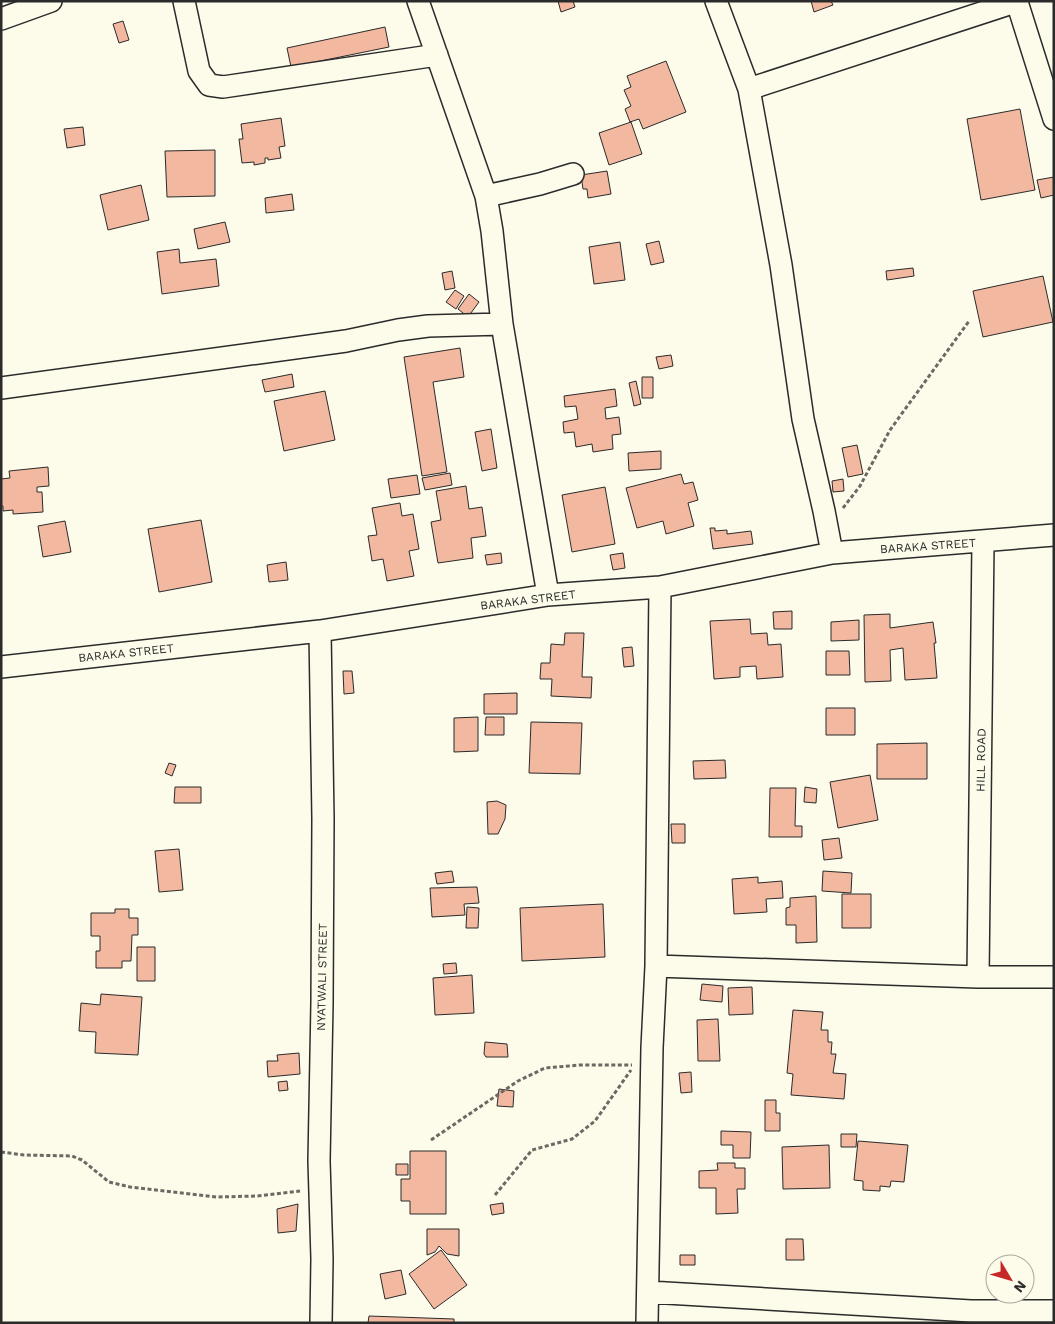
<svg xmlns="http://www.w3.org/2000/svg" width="1055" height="1324" font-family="'Work Sans',sans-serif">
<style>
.building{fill:#f2b8a0;stroke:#2b2b2b}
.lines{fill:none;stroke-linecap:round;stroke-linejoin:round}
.minor-casing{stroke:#2b2b2b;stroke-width:24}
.path{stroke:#6a6964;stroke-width:3;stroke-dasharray:4 2.5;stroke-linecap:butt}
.minor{stroke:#fdfbea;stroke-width:21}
.labels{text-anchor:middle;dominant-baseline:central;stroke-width:4;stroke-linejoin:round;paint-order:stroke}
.street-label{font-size:12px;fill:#2b2b2b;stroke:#fdfbea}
</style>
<rect width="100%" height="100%" fill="#fdfbea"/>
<path class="building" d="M558 1H573L575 7 561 12Z
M811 1H831L833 5 814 12Z
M123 21 129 40 119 43 113 24Z
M385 27 389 47 291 67 287 48Z
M666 61 686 112 643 129 639 119 630 122 625 109 631 106 624 90 631 87 627 76Z
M1020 109 1035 190 981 200 967 119Z
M281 118 285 146 279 147 281 158 268 160V158H265V163L254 165V162L242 163 239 139H243L241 124Z
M631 122 642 154 609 165 599 133Z
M83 127 85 145 67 148 64 129Z
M215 150V196L167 197 165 151Z
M607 171 611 194 588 198 587 189H583L581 175Z
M1054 177V195L1041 198 1037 180Z
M141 185 149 220 108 230 100 195Z
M292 194 294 210 266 213 265 198Z
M225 222 230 242 198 249 194 229Z
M659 241 664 262 651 265 646 244Z
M620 242 625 280 594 284 589 247Z
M179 249 180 263 216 259 219 286 162 294 157 252Z
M913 268 914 276 887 280 886 271Z
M452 271 455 288 445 290 442 273Z
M1043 276 1053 322 983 337 973 291Z
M455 290 464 296 456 309 446 302Z
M469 294 479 302 468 317 458 309Z
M460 348 464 377 433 382 447 472 422 476 404 357Z
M671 355 673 366 659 369 656 357Z
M292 374 294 387 265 392 262 380Z
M642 377H653V398H642Z
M636 381 641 404 634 406 629 383Z
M615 389 617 406 605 408 606 419 619 417 621 434 612 435 613 449 593 452 592 444 576 447 574 432 564 433 563 422 578 419 576 406 565 407 564 396Z
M325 391 335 440 284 451 274 401Z
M491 429 497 468 482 471 475 432Z
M857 445 863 474 848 477 842 448Z
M661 451V469L629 471 628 453Z
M48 467 49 486 37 487V492H42L43 512 13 514V510L3 511V506H1V479L10 478 9 471Z
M450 473 452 485 425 490 422 478Z
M681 474 684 484 693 482 698 500 688 503 694 526 666 534 663 521 637 528 626 488Z
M417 475 420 494 391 498 388 479Z
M843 479 844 491 833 492 832 481Z
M466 486 469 509 482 507 486 536 471 538 473 558 438 563 431 522 441 520 436 491Z
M605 487 615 544 572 552 562 495Z
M400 503 402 516 413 514 419 549 409 551 414 576 387 581 383 559 372 561 368 536 377 535 372 508Z
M201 520 212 582 159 592 148 529Z
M65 521 71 552 43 557 38 526Z
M710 528H715V531L727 530V534L751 531 753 544 713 549Z
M501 553 502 563 487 565 485 555Z
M623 553 625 568 613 570 610 555Z
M286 562 288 580 269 582 267 565Z
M792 611V629H774L773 612Z
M890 614V628L933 622 936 643H934L937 678 905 680 903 648 890 650 891 681 865 682 864 615Z
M750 619 751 634 767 633 768 645 781 644 783 677 757 679 756 666 740 667V677L714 679 710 621Z
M859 620V640L831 641V622Z
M565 633H584L582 677H592L591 698 551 696 552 679H540L541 663H550L551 644 564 645Z
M632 647 634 666 624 667 622 648Z
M826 651H849L850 675H826Z
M343 671H352L354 693 344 694Z
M517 693V714H484V694Z
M826 708H855V735H826Z
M478 717V751L454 752V718Z
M486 717H504V735H485Z
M531 722 582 723 580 774 529 773Z
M927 743V779H877V744Z
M725 760 726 778 694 779 693 761Z
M169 763 176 765 172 776 165 773Z
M870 775 878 820 838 828 830 782Z
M175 787H201V803H174Z
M805 787 817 789 816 803 804 802Z
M770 788H796L795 826H802V837H769Z
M497 801 506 805 505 819 498 834H488L487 802Z
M671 824H685V843H672Z
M839 838 842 858 824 860 822 840Z
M179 849 183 890 159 892 155 851Z
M452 871 454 882 437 884 435 873Z
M823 871 852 873 851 893 822 891Z
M758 877V883L782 881 783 898 766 899 767 912 734 914 732 879Z
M477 887 479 903 464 904 465 915 432 917 430 888Z
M842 894H871V928H842Z
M816 896 817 942 796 943V925H786V908L790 907V898Z
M603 904 605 957 522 961 520 908Z
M467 907 479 908 478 928H466Z
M115 909H129V918H138V935H132L131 961H122V968H96V951H100V936H91V913H115Z
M137 947H155V981H137Z
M456 963 457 973 444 974 443 964Z
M472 975 474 1013 435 1015 433 978Z
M702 984 723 986 722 1002 700 1000Z
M752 987 753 1014 729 1015 728 988Z
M101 994 142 997 138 1055 95 1053 96 1032 79 1031 81 1003 100 1005Z
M793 1010 823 1012 821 1030H828V1042H832L831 1054H836L833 1073 846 1074 844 1099 791 1095 793 1074 787 1073Z
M718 1019 720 1061H698L697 1020Z
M485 1042 507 1044 508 1057H486L484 1054Z
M299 1053 300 1074 268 1077 267 1061H278L277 1055Z
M691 1072 692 1092 681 1093 679 1073Z
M287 1081 288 1090 279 1091 278 1082Z
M499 1089 514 1091 513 1107 497 1106Z
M765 1100H776V1113H780V1131H765Z
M721 1131 751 1132 750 1158H733V1145H721Z
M841 1134H857L856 1147H841Z
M858 1141 908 1145 904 1182 891 1181 890 1187 880 1186V1191L863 1190V1181L854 1180Z
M829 1145 830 1188 783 1189 782 1147Z
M410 1151H446V1214H410V1201H401V1179H410Z
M717 1163H735V1168H745V1189H737L738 1213 716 1214V1188H699V1171L718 1170Z
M396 1164H408V1175H396Z
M503 1203 504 1213 492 1215 490 1205Z
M298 1204 296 1231 278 1233 277 1209Z
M427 1229H459V1256L447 1254 439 1246 435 1252 427 1255Z
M786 1239H803L804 1260H786Z
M441 1250 467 1285 434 1309 409 1274Z
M680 1255H695V1265H680Z
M401 1270 406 1294 385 1299 380 1274Z
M1025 1271H1031L1030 1286 1025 1285Z
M369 1316 454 1319V1323H368Z"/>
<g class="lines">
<defs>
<path id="minor" d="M184 1 199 71 209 85 223 87 437 55
M418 1 486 196 492 231 502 324 548 595
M716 1 749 89 781 265 803 419 824 511 832 553
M1017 2 1054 119
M1 19 51 1
M749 89 1018 1
M486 196 540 184 573 174
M1 388 346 341 398 330 428 326 502 324
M320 631 323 819 322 1003 319 1161 322 1259 321 1323
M1 667 320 631 548 595 660 587 832 553 1054 535
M656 966 978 977H1054
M978 977 983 542
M649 1292 971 1311H1054
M647 1323 652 1048 656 966 660 587"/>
</defs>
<use href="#minor" class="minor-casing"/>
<path class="path" d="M843 508 860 486 890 430 969 321
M431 1140 518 1081 545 1068 580 1065H632
M1 1152 24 1155 72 1156 82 1160 109 1182 130 1187 217 1197 257 1196 300 1191
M495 1195 532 1150 572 1139 595 1121 631 1070"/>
<use href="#minor" class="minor"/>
</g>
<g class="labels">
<g class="street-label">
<text transform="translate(928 546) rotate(-4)">BARAKA STREET</text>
<text transform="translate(528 600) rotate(-7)">BARAKA STREET</text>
<text transform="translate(126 653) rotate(-6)">BARAKA STREET</text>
<text transform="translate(981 760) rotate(-89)">HILL ROAD</text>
<text transform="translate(322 977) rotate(-89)">NYATWALI STREET</text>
</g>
</g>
<rect width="1055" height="1324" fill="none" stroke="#2b2b2b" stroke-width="5"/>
<g transform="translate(1010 1279) rotate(128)"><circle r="24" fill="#fdfbea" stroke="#a9a89e"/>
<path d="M0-4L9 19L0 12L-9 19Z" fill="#c62828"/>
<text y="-8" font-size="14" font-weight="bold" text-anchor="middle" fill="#2b2b2b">N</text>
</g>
</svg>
